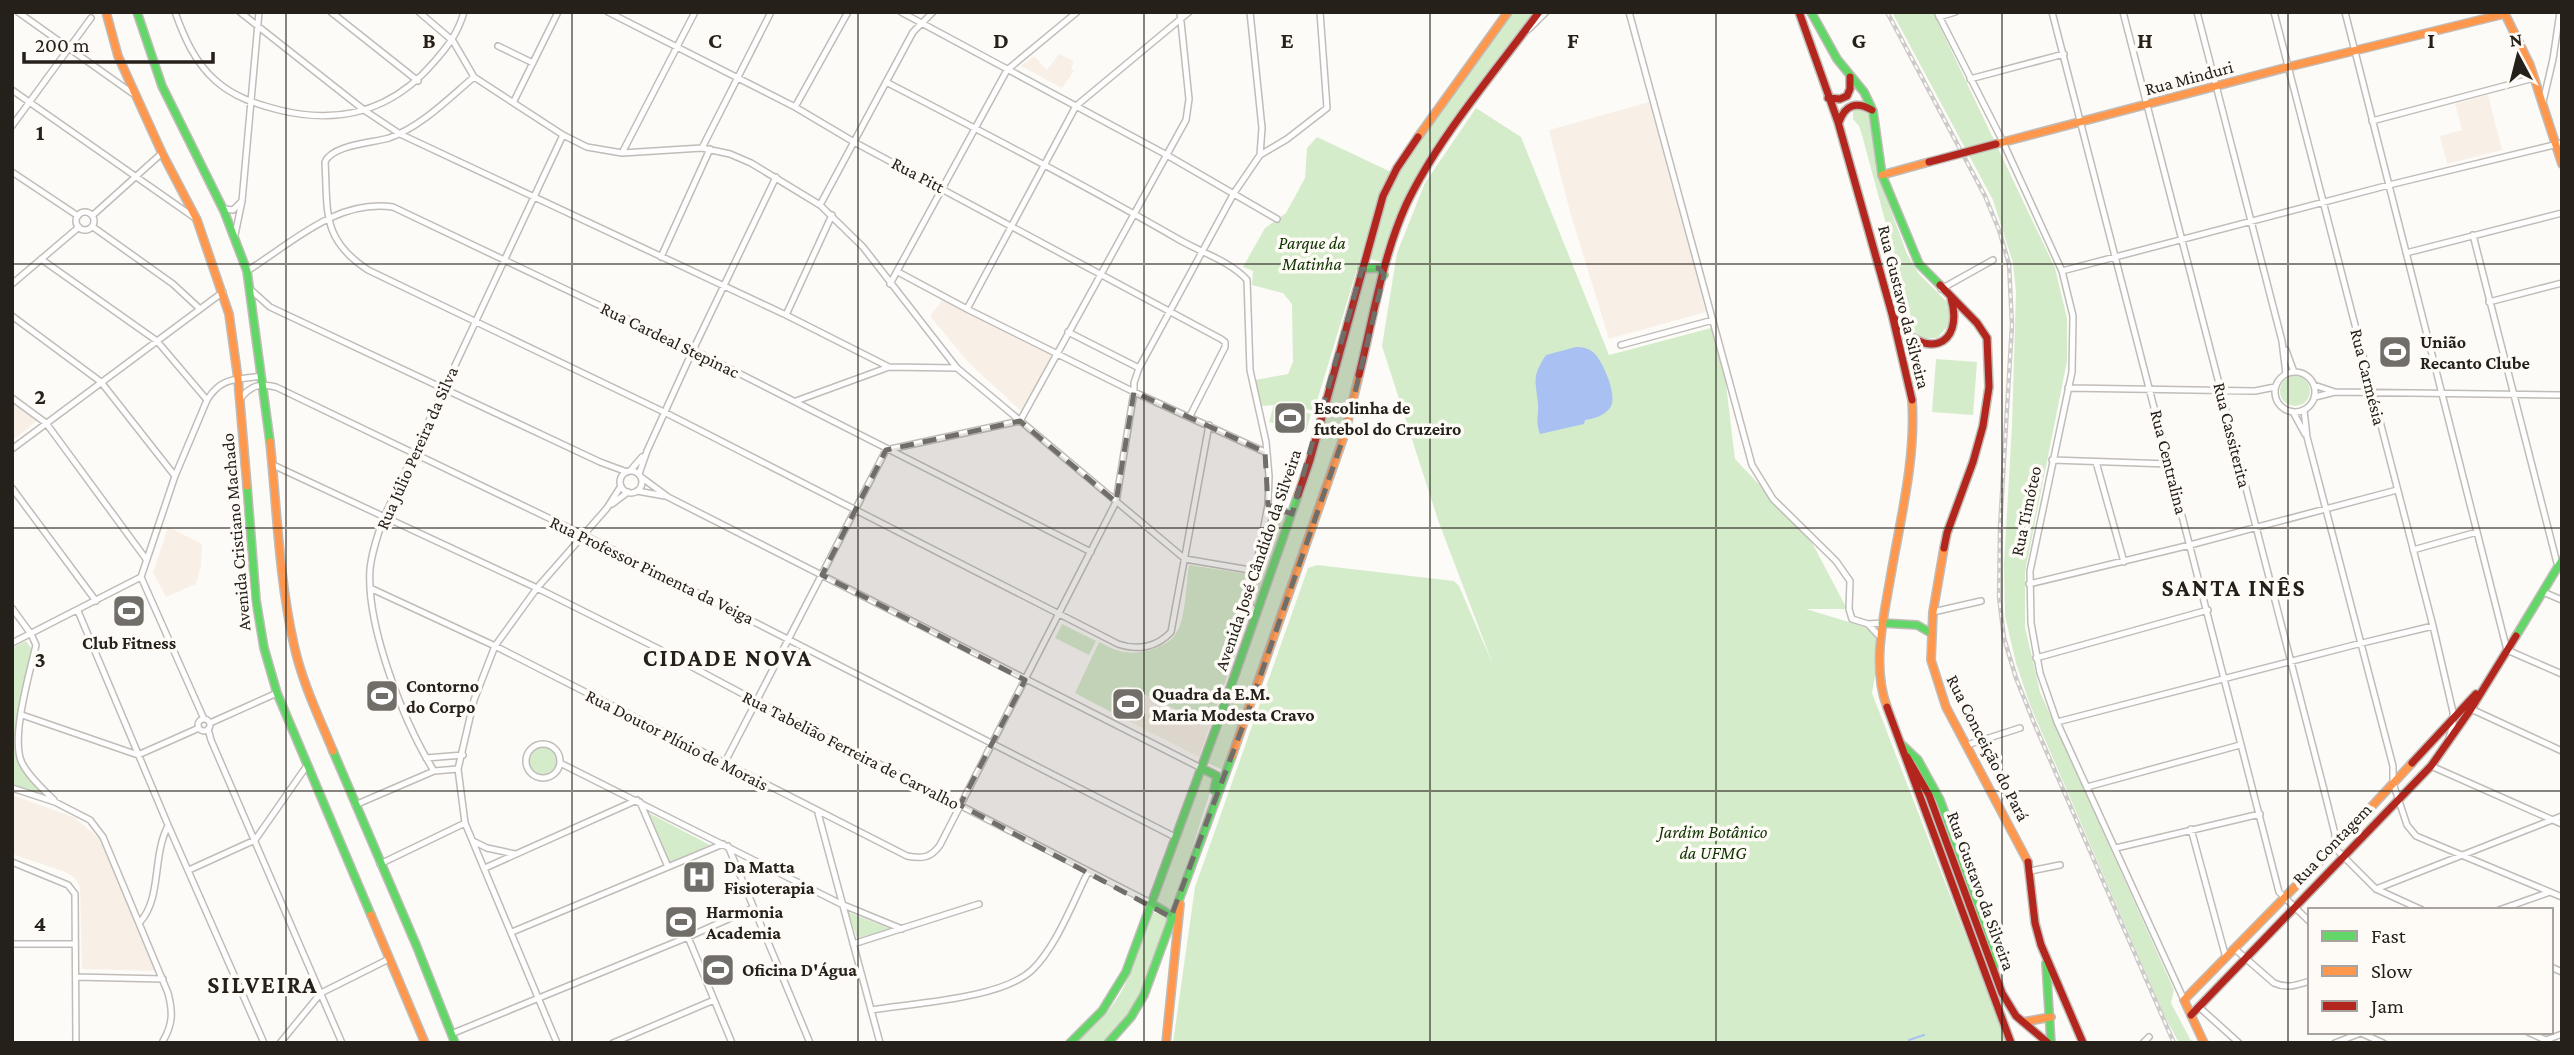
<svg xmlns="http://www.w3.org/2000/svg" width="2574" height="1055" font-family="'Crimson Pro',serif">
<style>
.built{fill:#f8f0e7}
.green{fill:#d5eccb}
.water{fill:#a8c0f2}
.lines{fill:none;stroke-linecap:round;stroke-linejoin:round}
.stream{stroke:#a8c0f2;stroke-width:2}
.street-casing{stroke:#c0bcb8;stroke-width:8}
.fast-casing{stroke:#c0bcb8;stroke-width:10}
.slow-casing{stroke:#c0bcb8;stroke-width:10}
.jam-casing{stroke:#c0bcb8;stroke-width:10}
.street{stroke:#fffefe;stroke-width:5}
.fast{stroke:#63d668;stroke-width:7}
.slow{stroke:#ff974d;stroke-width:7}
.jam{stroke:#b3261e;stroke-width:7}
.rail-casing{stroke:#cccbc9;stroke-width:4.5}
.rail{stroke:#fefbf7;stroke-width:2;stroke-dasharray:5;stroke-linecap:butt}
.jam-bridge-casing{stroke:#c0bcb8;stroke-width:10;stroke-linecap:butt}
.jam-bridge{stroke:#b3261e;stroke-width:7}
.marked{fill:#716d68;fill-opacity:0.2;stroke:#716d68;stroke-width:5;stroke-dasharray:14 9;stroke-linejoin:round}
.grid{fill:none;stroke:#26201a;stroke-width:2;stroke-opacity:0.55}
.labels{text-anchor:middle;dominant-baseline:central;stroke-width:7;stroke-linejoin:round;paint-order:stroke}
.street-label{font-size:18px;fill:#26201a;stroke:#fefbf7}
.park-label{font-size:18px;font-style:italic;fill:#0f3201;stroke:#fefbf7}
.poi-label{font-size:18px;font-weight:bold;fill:#26201a;stroke:#fefbf7;text-anchor:start}
.district-label{font-size:24px;font-weight:bold;letter-spacing:2px;fill:#26201a;stroke:#fefbf7}
.grid-label{font-size:23px;text-anchor:middle;font-weight:bold;fill:#26201a;stroke:#fefbf7;stroke-width:7;stroke-linejoin:round;paint-order:stroke}
</style>
<rect width="100%" height="100%" fill="#fdfbf8"/>
<path class="built" d="M1059 54 1074 61 1071 69 1074 71 1062 88 1021 66 1034 56 1047 70Z
M2488 95 2502 150 2447 164 2440 136 2462 130 2455 104Z
M1649 102 1706 312 1609 339 1570 212 1549 130Z
M943 299 1053 354 1022 412 968 362 930 316Z
M12 402 38 420 12 441Z
M168 527 202 544 201 566 196 584 166 597 153 573Z
M1127 686 1210 725 1199 757 1111 712 1123 687Z
M12 795 74 817 100 839 155 971 82 969 80 887 74 877 65 872 12 854Z"/>
<path class="green" d="M1512 12H1533L1421 171 1397 217 1386 260 1380 262 1371 259 1368 255 1383 205 1399 170Z
M1892 12H1933L2055 268 2067 318V361L2025 572V627L2040 692 2174 990 2171 1003 2190 1039 2194 1043H2179L2164 1015 2030 705 2016 663 2005 616 2004 565 2012 425 2016 292 2013 263 1993 200Z
M1476 108 1521 137 1609 355 1711 328 1725 376 1735 459 1809 537 1847 609H1806L1875 630 1877 663 1872 693 2007 1043H1173L1195 887 1308 568 1317 565 1454 581 1459 586 1493 665 1438 520 1382 346 1397 253 1425 183Z
M1857 108H1867L1870 117 1876 170 1907 254 1919 274 1948 303 1951 314 1950 324 1937 338H1921L1915 332 1862 135 1859 126 1853 119V112Z
M1317 137 1391 172 1378 200 1314 411 1283 403 1276 404 1311 414 1306 432 1269 422 1274 405 1260 406 1255 380 1288 374 1293 362 1292 304 1283 293 1252 285 1253 271 1243 267 1265 228 1286 213 1305 178 1307 148Z
M1378 270 1382 275 1344 420 1327 474 1223 770 1205 762 1310 473 1364 271Z
M1936 359 1977 362 1973 415 1932 412Z
M2280 391a15 15 0 1 1 30 0a15 15 0 1 1-30 0Z
M1272 511 1288 516 1253 607 1261 570 1268 515Z
M1189 565 1248 574 1243 605 1248 617 1210 725 1127 686 1123 687 1111 712 1075 693 1099 642C1107 646 1116 651 1125 652 1140 655 1165 648 1175 635 1186 621 1186 583 1189 565Z
M1062 624 1096 641 1089 655 1055 638Z
M26 641 31 648 17 739 19 756 43 791 39 795 12 787V648Z
M528 760a15 15 0 1 1 30 0a15 15 0 1 1-30 0Z
M1203 773 1214 778V781C1199 823 1188 866 1173 907L1169 910 1154 903 1200 775Z
M647 812 710 845 669 863Z
M848 912 891 929 857 938Z
M1153 912 1166 916 1168 920 1141 993 1131 1010 1102 1043H1074C1096 1026 1116 1006 1127 980 1137 958 1141 932 1153 912Z"/>
<path class="water" d="M1576 347C1582 347 1588 348 1593 352 1602 359 1619 397 1610 408 1604 416 1593 419 1585 420L1584 424 1540 434C1535 419 1539 417 1538 405 1536 380 1531 378 1546 355Z"/>
<g class="lines">
<path class="stream" d="M1909 1040 1924 1035"/>
<defs>
<path id="street" d="M18 12 132 93
M175 12C184 37 195 63 216 81 234 97 256 104 279 110 340 125 393 110 434 62 448 46 458 33 464 12
M240 12 364 110 400 134 786 315 889 367
M331 12 418 81
M419 12 453 41 474 77 563 135 587 147 622 153 702 148 730 154 751 163 820 205 863 247 957 368 999 403 1185 559 1256 571
M608 12 795 107 854 142 1221 339 1225 342V347L1190 416
M901 12 1165 154 1277 219
M1250 12 1262 128 1260 155
M1629 12 1752 465 1773 499 1836 561 1850 581 1849 609 1852 619 1868 624 1882 623
M1937 12 2003 142 2062 271 2073 316 2072 372 2030 571 2031 623 2040 673 2057 722 2184 1000
M2052 12 2279 892 2310 922
M2123 12 2323 786 2335 834 2334 847 2376 889 2422 910
M2197 12 2282 341 2286 374
M2274 12 2433 626 2453 712V725L2449 738
M2345 12 2507 650 2562 674
M1939 17 1955 12
M1529 29 1546 12
M498 46 533 63
M474 77C449 98 421 127 389 138 372 143 332 145 325 162 328 212 321 239 368 270L666 413 1118 644C1138 651 1157 647 1171 632L1209 425
M1970 79 2064 54
M886 82C984 133 1083 184 1178 239 1200 252 1230 261 1247 280L1250 370 1266 442 1269 476 1268 505 1249 604 1255 613
M12 90 195 218
M514 101 558 12
M2543 102 2553 59 2560 12
M795 107 848 12
M2372 121 2534 78
M12 126 91 18
M702 148 771 12
M622 153 695 12
M12 172 78 216
M820 205 913 32 933 12
M225 209 233 210 242 201
M76 221a9 9 0 1 1 18 0a9 9 0 1 1-18 0Z
M93 215 162 153
M93 227 173 284 200 309
M235 235 242 201 259 12
M2473 235 2558 567
M2406 253 2562 213
M661 257 710 149
M41 259 157 341 207 400
M247 271C292 243 336 199 393 207L693 350 1091 552
M2062 271 2389 185 2562 143
M898 272 967 309 1134 392 1265 452
M12 284 79 227
M890 284 1007 70 1077 12
M1941 289 1993 260
M251 290 270 307 600 462 627 472
M2489 302 2562 283
M967 309 1076 106 1189 12
M786 315 832 215
M12 316 101 382 175 476
M1068 332 1139 368
M1621 345 1713 320
M2286 350 2294 372
M2275 392a20 20 0 1 1 40 0a20 20 0 1 1-40 0Z
M2314 385 2335 392
M2068 388 2255 391 2275 387
M2315 397 2335 392 2562 395
M12 398 46 423 146 559
M240 399C251 385 260 383 276 387L584 535 1175 837
M796 401 889 367 957 368
M2304 410 2307 437 2393 766V783L2407 825 2416 836 2562 897
M2293 412 2305 434
M1020 421 1186 120 1189 99 1180 12
M12 449 223 292
M2052 460 2169 464
M2096 462 2124 562
M273 465 537 588 653 646 756 701 1151 903
M630 471 642 457
M620 482a11 11 0 1 1 22 0a11 11 0 1 1-22 0Z
M639 474 647 451 693 350 776 177
M641 477 668 497 1201 768
M12 488 96 601
M637 491 665 496
M612 504 628 492
M1268 505 1292 514
M2413 550 2477 532
M141 577 175 476 207 400C222 376 237 380 262 376
M141 577 204 719
M2029 584 2190 545 2397 490
M370 588 495 646 907 856C922 859 931 858 940 845L1116 502 1134 392V383L1139 368 1234 193 1260 155 1287 139 1327 108 1320 12
M2543 592 2562 600
M12 608 31 634 36 645C30 672 10 739 22 763 29 777 43 789 54 800
M78 611 168 825 264 1043
M1933 612 1981 601
M1868 624 1881 638
M12 643 141 577
M2036 658 2208 610
M2471 709 2562 751
M22 715 138 755 199 728
M198 725a6 6 0 1 1 12 0a6 6 0 1 1-12 0Z
M2057 722 2354 645 2433 626
M210 723 277 693
M208 729 211 740 342 1043
M526 761a17 17 0 1 1 34 0a17 17 0 1 1-34 0Z
M1967 745 2020 728
M426 758 463 755
M560 763 841 904 902 929
M724 764 886 450 1020 421
M2431 766 2562 824
M434 771C404 723 366 626 370 569 372 551 378 534 384 517L563 135
M2087 787 2240 745
M12 788 55 802 90 820 103 837 168 993C173 1012 173 1024 163 1041
M640 802 668 867
M355 805 434 771 458 769
M818 813 880 1043
M2191 829 2226 958
M475 842 487 848 515 854
M728 846 810 1043
M2116 848 2260 814
M12 862 68 885 75 894 76 1043
M380 864 465 823
M485 868 637 800
M189 870 255 840 306 767
M2030 871 2060 865
M2376 889 2562 816
M2499 910 2550 892
M140 922C162 898 152 856 168 826
M512 932 723 844
M688 937 732 1043
M12 944H75
M853 944 979 904
M2235 949 2274 983C2287 989 2297 985 2310 981
M2551 967 2562 972
M76 977 163 979
M2199 1007 2239 1043
M871 1010C914 1003 1001 999 1032 970 1056 947 1073 902 1088 872
M2528 1032 2552 1043
M2361 1033 2383 1043
M451 1034 688 937 753 908
M2546 1040 2562 1034
M280 1043 321 993 389 959
M557 1043 465 823 458 769 474 700 495 646 537 588 607 508 621 486
M613 1043 714 1000
M2143 1043 2149 1037
M2335 1043 2363 1032"/>
<path id="fast" d="M137 12 162 86 224 211 247 271 270 442
M1811 12 1837 59 1864 92 1873 111 1882 175 1919 264 1940 285
M1362 269 1379 268 1384 275
M247 486 256 600 264 648 277 693 371 915
M1882 623 1917 625 1931 633
M2516 636 2562 560
M1901 744 1918 760 1940 800 1995 951 1994 968
M333 751 417 947 455 1043
M1201 768 1217 776 1214 790
M1151 903 1169 914 1172 920
M2046 963 2051 1043
M1070 1043 1102 1011 1126 972 1219 720 1298 495
M1108 1043 1131 1017 1144 995 1232 756"/>
<path id="slow" d="M106 12 118 56 162 153 197 220 229 314 238 379 247 486
M2504 12 2530 65 2562 164
M1418 137 1508 12
M1996 144 2288 67 2504 14
M1882 175 1929 162
M270 442C277 509 279 579 294 645 302 682 319 717 333 751
M1944 548 1933 612 1931 660 1946 707 2028 862
M1887 707C1872 667 1883 620 1890 580 1900 520 1916 460 1912 400
M1232 756 1345 433 1359 375
M371 915 425 1043
M2023 1022 2051 1017
M1166 1043 1180 904
M2204 1043 2184 1000 2334 847 2412 763"/>
<path id="jam" d="M1799 12 1838 122 1892 314 1912 400
M1828 98 1840 99 1847 96 1850 89V77
M1839 122C1845 105 1856 101 1872 110
M1940 285 1977 323 1987 338 1989 387 1983 426 1973 462 1947 533 1944 548
M1894 318C1923 361 1965 348 1951 298
M1359 375C1373 319 1382 258 1406 205 1437 139 1495 72 1539 12
M1298 495 1310 460 1383 196 1397 168 1418 137
M1887 707 2011 1043
M1907 757 1929 795 2002 993 2016 1016 2048 1043
M2412 763 2476 694
M2028 862 2035 923 2041 945 2083 1043
M2191 1015 2431 766 2471 709 2516 636"/>
</defs>
<use href="#street" class="street-casing"/>
<use href="#fast" class="fast-casing"/>
<use href="#slow" class="slow-casing"/>
<use href="#jam" class="jam-casing"/>
<use href="#street" class="street"/>
<use href="#fast" class="fast"/>
<use href="#slow" class="slow"/>
<use href="#jam" class="jam"/>
<defs>
<path id="rail" d="M1887 12 1985 196 1999 230 2009 264 2012 325 2000 527 1999 597 2004 638 2016 678 2034 723 2174 1043"/>
</defs>
<use href="#rail" class="rail-casing"/>
<use href="#rail" class="rail"/>
<defs>
<path id="jam-bridge" d="M1929 162 1996 144"/>
</defs>
<use href="#jam-bridge" class="jam-bridge-casing"/>
<use href="#jam-bridge" class="jam-bridge"/>
</g>
<path class="marked" d="M1379 268 1384 275 1345 433 1244 723 1171 917 960 805 1025 680 822 575 886 450 1020 421 1116 502 1134 392 1265 452 1268 505 1292 514 1362 269Z"/>
<path class="grid" d="M286 12V1043M572 12V1043M858 12V1043M1144 12V1043M1430 12V1043M1716 12V1043M2002 12V1043M2288 12V1043M12 264H2562M12 528H2562M12 791H2562"/>
<defs>
<symbol id="stadium-square" viewBox="-11 -11 22 22"><rect x="-9" y="-9" width="18" height="18" rx="4" fill="#716d68" stroke="#fefbf7"/><path d="M0-5a6.5 5 0 1 0 0 10a6.5 5 0 1 0 0-10ZM-3.5-1.8h7v3.6h-7Z" fill="#fff"/></symbol>
<symbol id="hospital-square" viewBox="-11 -11 22 22"><rect x="-9" y="-9" width="18" height="18" rx="4" fill="#716d68" stroke="#fefbf7"/><path d="M-5-5h3v3.5h4V-5h3V5h-3V1.5h-4V5h-3Z" fill="#fff"/></symbol>
</defs>
<g fill-rule="evenodd">
<use href="#stadium-square" x="2376" y="333" width="38" height="38"/>
<use href="#stadium-square" x="1271" y="399" width="38" height="38"/>
<use href="#stadium-square" x="110" y="592" width="38" height="38"/>
<use href="#stadium-square" x="363" y="677" width="38" height="38"/>
<use href="#stadium-square" x="1109" y="685" width="38" height="38"/>
<use href="#hospital-square" x="680" y="858" width="38" height="38"/>
<use href="#stadium-square" x="662" y="903" width="38" height="38"/>
<use href="#stadium-square" x="699" y="951" width="38" height="38"/>
</g>
<g class="labels">
<g class="street-label">
<text transform="translate(2189 78) rotate(-15)">Rua Minduri</text>
<text transform="translate(918 175) rotate(28)">Rua Pitt</text>
<text transform="translate(1904 307) rotate(76)">Rua Gustavo da Silveira</text>
<text transform="translate(670 340) rotate(26)">Rua Cardeal Stepinac</text>
<text transform="translate(2368 377) rotate(76)">Rua Carmésia</text>
<text transform="translate(2232 435) rotate(76)">Rua Cassiterita</text>
<text transform="translate(417 448) rotate(-66)">Rua Júlio Pereira da Silva</text>
<text transform="translate(2169 462) rotate(76)">Rua Centralina</text>
<text transform="translate(2026 511) rotate(-78)">Rua Timóteo</text>
<text transform="translate(236 532) rotate(-95)">Avenida Cristiano Machado</text>
<text transform="translate(1258 560) rotate(-71)">Avenida José Cândido da Silveira</text>
<text transform="translate(652 570) rotate(26)">Rua Professor Pimenta da Veiga</text>
<text transform="translate(677 740) rotate(27)">Rua Doutor Plínio de Morais</text>
<text transform="translate(1988 748) rotate(63)">Rua Conceição do Pará</text>
<text transform="translate(851 750) rotate(27)">Rua Tabelião Ferreira de Carvalho</text>
<text transform="translate(2332 844) rotate(-46)">Rua Contagem</text>
<text transform="translate(1981 891) rotate(70)">Rua Gustavo da Silveira</text>
</g>
<g class="park-label">
<text x="1312" y="243">Parque da<tspan x="1312" dy="21">Matinha</tspan></text>
<text x="1713" y="832">Jardim Botânico<tspan x="1713" dy="21">da UFMG</tspan></text>
</g>
<g class="poi-label">
<text x="2420" y="342">União<tspan x="2420" dy="21">Recanto Clube</tspan></text>
<text x="1314" y="408">Escolinha de<tspan x="1314" dy="21">futebol do Cruzeiro</tspan></text>
<text x="129" y="643" text-anchor="middle">Club Fitness</text>
<text x="406" y="686">Contorno<tspan x="406" dy="21">do Corpo</tspan></text>
<text x="1152" y="694">Quadra da E.M.<tspan x="1152" dy="21">Maria Modesta Cravo</tspan></text>
<text x="724" y="867">Da Matta<tspan x="724" dy="21">Fisioterapia</tspan></text>
<text x="706" y="912">Harmonia<tspan x="706" dy="21">Academia</tspan></text>
<text x="742" y="970">Oficina D'Água</text>
</g>
<g class="district-label">
<text x="2234" y="587">SANTA INÊS</text>
<text x="728" y="657">CIDADE NOVA</text>
<text x="263" y="984">SILVEIRA</text>
</g>
</g>
<g class="grid-label">
<text x="429" y="48">B</text>
<text x="715" y="48">C</text>
<text x="1001" y="48">D</text>
<text x="1287" y="48">E</text>
<text x="1573" y="48">F</text>
<text x="1859" y="48">G</text>
<text x="2145" y="48">H</text>
<text x="2431" y="48">I</text>
<text x="40" y="140">1</text>
<text x="40" y="404">2</text>
<text x="40" y="667">3</text>
<text x="40" y="931">4</text>
</g>
<rect width="2574" height="1055" fill="none" stroke="#26201a" stroke-width="28"/>
<rect x="2308" y="908" width="245" height="126" fill="#fefbf7" stroke="#a8a39f" stroke-width="2"/>
<rect x="2322" y="931" width="35" height="10" fill="#63d668" stroke="#a8a39f" stroke-width="2"/>
<text x="2371" y="943" font-size="21" fill="#26201a">Fast</text>
<rect x="2322" y="966" width="35" height="10" fill="#ff974d" stroke="#a8a39f" stroke-width="2"/>
<text x="2371" y="978" font-size="21" fill="#26201a">Slow</text>
<rect x="2322" y="1001" width="35" height="10" fill="#b3261e" stroke="#a8a39f" stroke-width="2"/>
<text x="2371" y="1013" font-size="21" fill="#26201a">Jam</text>
<g transform="translate(2518 56) rotate(353)" stroke="#fefbf7" stroke-width="5" paint-order="stroke">
<path d="M0-5L12 26L0 18L-12 26Z" fill="#26201a"/>
<text y="-10" font-size="19" font-weight="bold" text-anchor="middle" fill="#26201a">N</text>
</g>
<path d="M24 52v10h189v-10" fill="none" stroke="#26201a" stroke-width="3.5"/>
<text x="35" y="52" font-size="21" fill="#26201a" stroke="#fefbf7" stroke-width="5" paint-order="stroke">200 m</text>
</svg>
